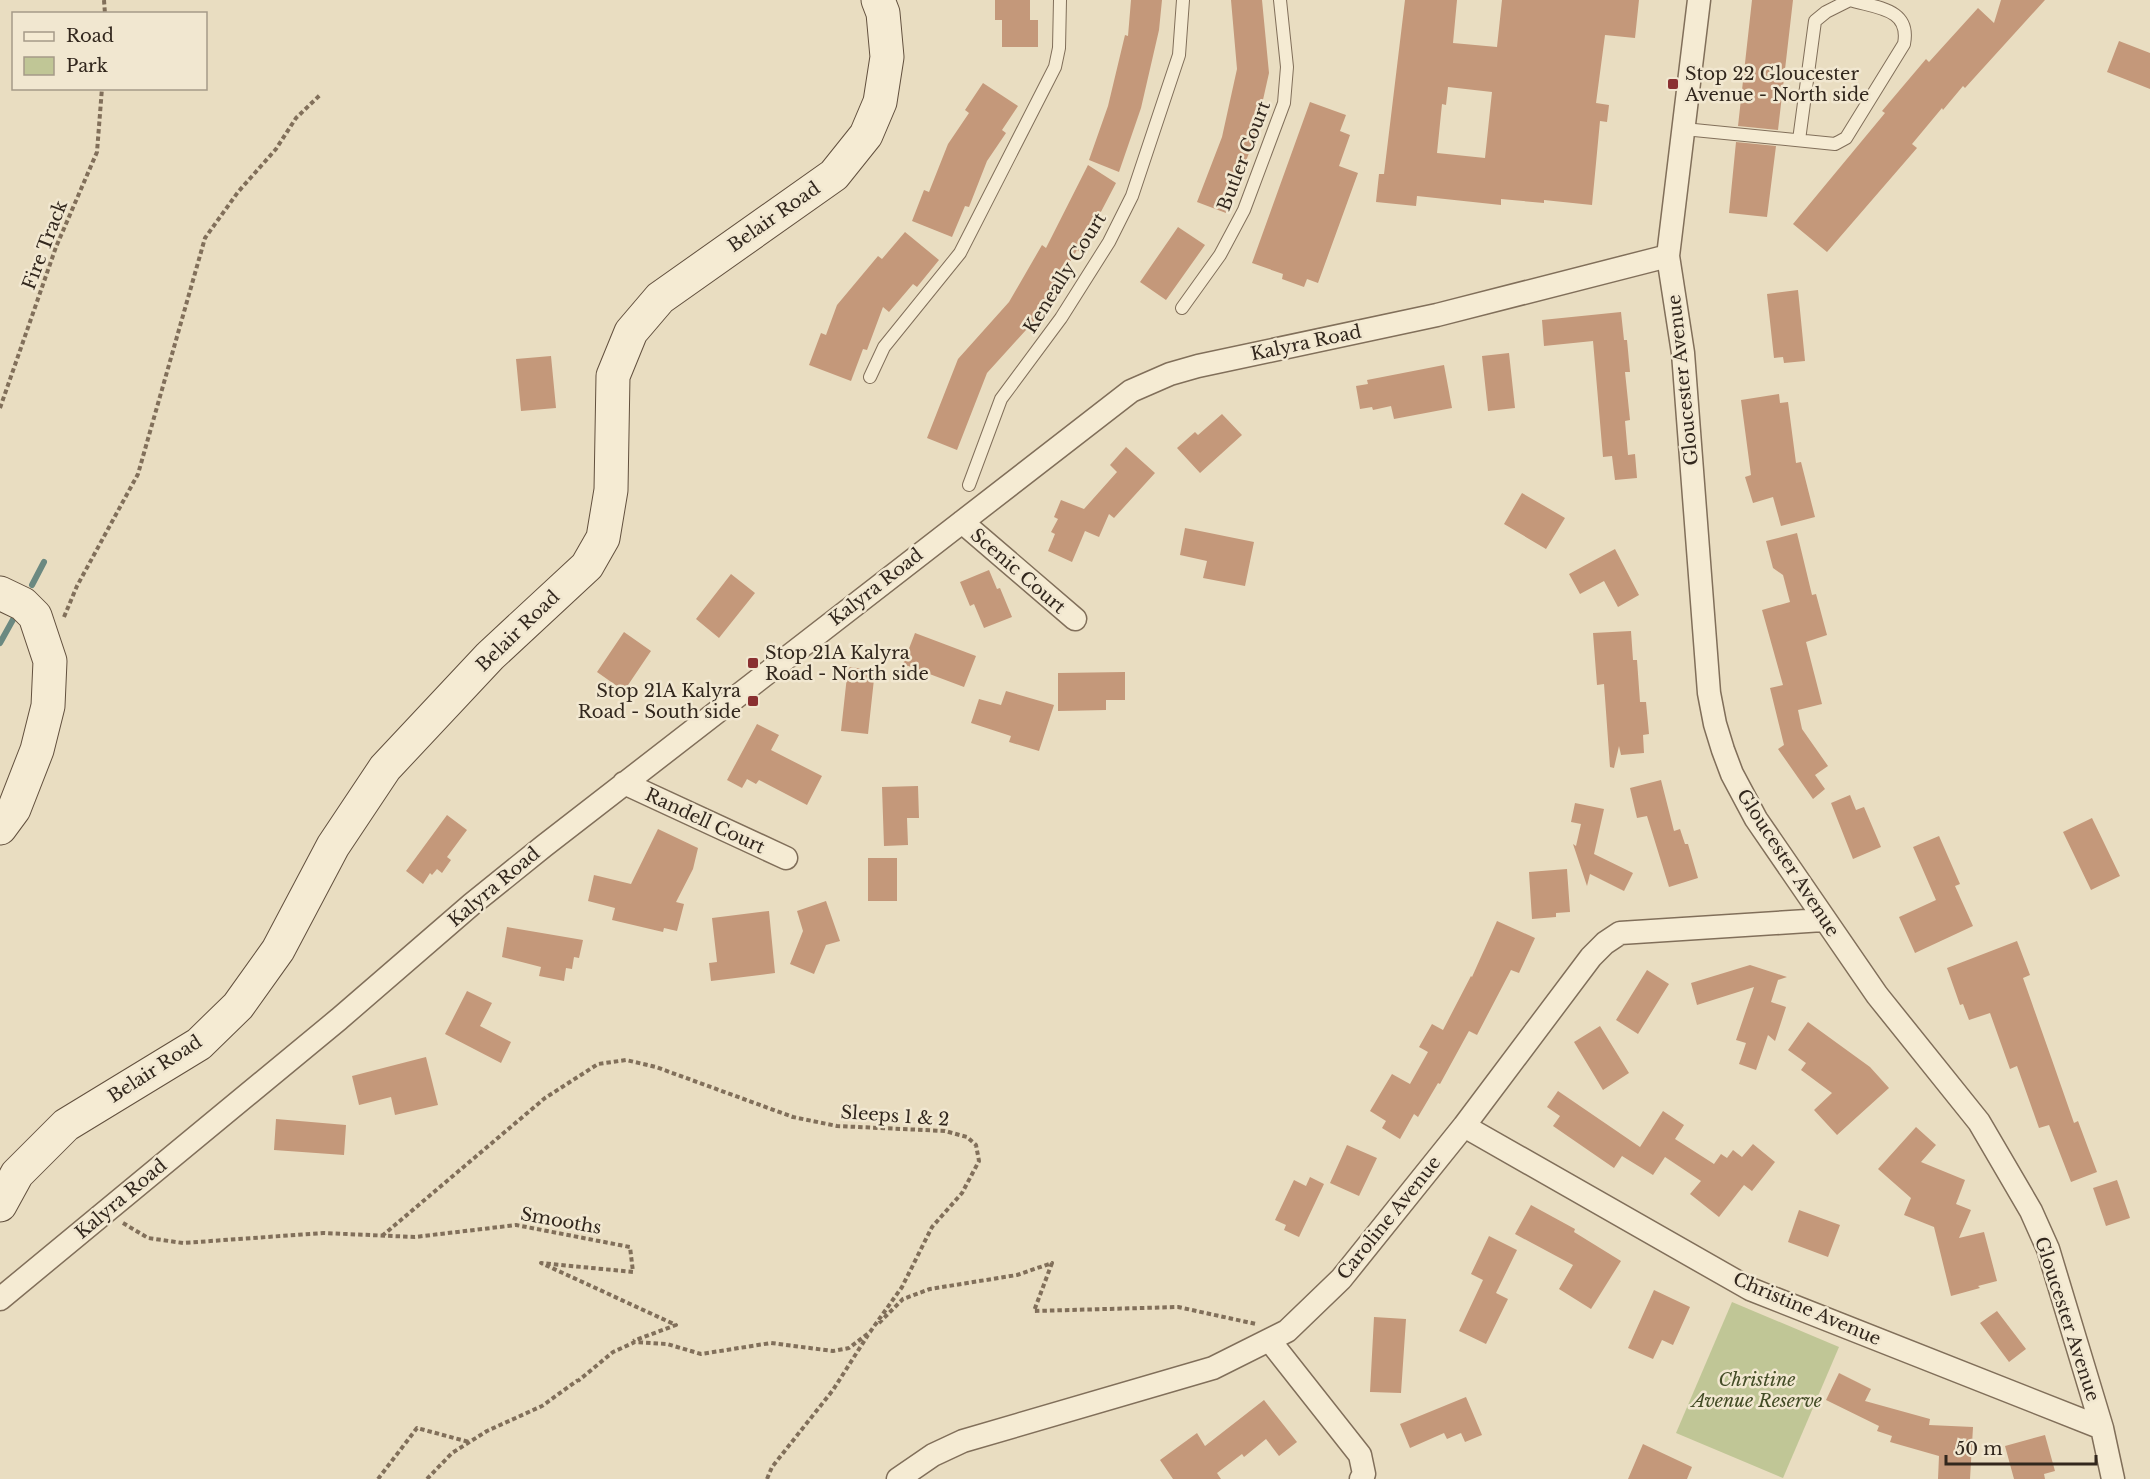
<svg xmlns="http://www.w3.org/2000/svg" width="2150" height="1479" font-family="'Libre Baskerville',serif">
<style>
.green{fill:#c0c696}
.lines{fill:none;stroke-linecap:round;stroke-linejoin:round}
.stream{stroke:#6b8981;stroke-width:6}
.building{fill:#c4987a;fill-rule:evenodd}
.lane-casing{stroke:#816f5a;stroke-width:14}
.street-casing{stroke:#816f5a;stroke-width:25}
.secondary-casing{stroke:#62503e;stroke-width:35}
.path{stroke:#816f5a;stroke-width:4;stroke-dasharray:4.5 3;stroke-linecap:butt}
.lane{stroke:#f5ebd3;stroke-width:12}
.street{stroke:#f5ebd3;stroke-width:22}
.secondary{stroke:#f5ebd3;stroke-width:33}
.poi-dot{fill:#8a3031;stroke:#f1e7d0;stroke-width:2}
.labels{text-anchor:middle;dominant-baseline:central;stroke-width:5;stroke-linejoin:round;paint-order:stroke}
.poi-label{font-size:18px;fill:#32271d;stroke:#f1e7d0;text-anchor:start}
.street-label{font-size:18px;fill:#32271d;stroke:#f1e7d0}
.park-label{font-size:18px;font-style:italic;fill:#434c26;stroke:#f1e7d0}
</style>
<rect width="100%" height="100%" fill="#e9ddc1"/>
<path class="green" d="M1732 1302 1839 1347 1783 1478 1676 1433Z"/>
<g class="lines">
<path class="stream" d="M32 585 44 562
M0 643 15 616"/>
</g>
<path class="building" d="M995 0H1030V20H1038V47H1002V20H995Z
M1131 0H1162L1159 30 1141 108 1119 172 1089 160 1108 106 1125 35 1128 36Z
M1231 0H1262L1269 73 1254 140 1226 213 1197 202 1222 137 1237 69Z
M1405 0H1457L1453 43 1497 47 1502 0H1639L1635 38 1605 35 1596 103 1609 105 1607 122 1600 121 1592 205 1544 200V203L1501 199V205L1417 196 1416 206 1376 202 1379 174H1384ZM1448 87 1492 92 1485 158 1437 153 1442 104 1446 105Z
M1752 0H1793L1778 130 1738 126Z
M2001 0H2045L1965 88 1963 86 1943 110 1942 108 1912 144 1917 148 1827 252 1793 224 1885 113 1882 111 1926 59 1929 62 1978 8 1994 23Z
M2119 41 2150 53V89L2107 72Z
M983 83 1018 106 1002 130 1006 133 987 161 969 207 965 206 952 237 912 221 924 190 929 192 948 144 969 113 965 110Z
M1310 102 1346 115 1340 131 1350 135 1339 166 1358 173 1318 283 1307 279 1304 287 1282 279 1283 274 1252 263Z
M1736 142 1776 146 1767 217 1729 213Z
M1088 165 1116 183 1080 252 1077 250 1036 319 987 373 957 450 927 438 958 359 1009 302 1042 245 1046 248Z
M1178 227 1205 245 1166 300 1140 282Z
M905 232 939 260 917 287 913 284 889 312 883 307 867 350 863 349 851 381 809 365 821 333 826 335 837 305 878 256 882 259Z
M1798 290 1805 361 1784 363 1783 357 1774 358 1767 294Z
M1621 312 1624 340H1627L1630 372H1625L1630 420 1625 421 1628 455 1635 454 1637 478 1615 480 1612 456 1603 457 1593 341 1544 346 1542 320Z
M1509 353 1515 408 1488 411 1482 356Z
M551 356 556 408 521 411 516 359Z
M1444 365 1452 408 1394 419 1391 406 1373 410 1372 407 1360 409 1356 386 1368 384 1367 380Z
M1779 394 1780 403 1788 402 1796 463 1801 462 1815 517 1781 526 1773 497 1753 503 1745 477 1751 475 1741 400Z
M1222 414 1242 435 1200 473 1177 448 1195 432 1198 435Z
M1126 447 1155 473 1114 518 1109 514 1099 537 1085 531 1072 562 1048 551 1055 534 1051 532 1058 519 1054 517 1061 500 1084 509 1117 472 1110 465Z
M1522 493 1565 518 1546 549 1504 524Z
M1185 528 1254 542 1245 586 1203 578 1207 561 1180 555Z
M1797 533 1812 595 1816 594 1827 635 1806 642 1822 704 1798 710 1802 729 1828 766 1815 775 1825 789 1813 799 1778 749 1784 745 1770 688 1783 685 1762 610 1790 602 1783 575 1773 568 1766 541Z
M1615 549 1639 595 1618 607 1604 581 1580 594 1569 574Z
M989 570 997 589 1000 588 1012 617 984 628 974 604 970 606 960 582Z
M731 574 755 593 719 638 696 619Z
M1631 631 1633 660H1637L1640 702H1646L1649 734 1643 735 1644 753 1621 755 1619 746 1614 768 1610 767 1604 684 1597 685 1593 633Z
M624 632 651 651 624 691 597 672Z
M915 633 976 656 964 687 903 664Z
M848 667 875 670 868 734 841 731Z
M1125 672V700H1106V710L1058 711V673Z
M1006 691 1054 705 1039 751 1009 742 1011 736 971 723 979 699 1001 705Z
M757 724 779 735 771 750 822 776 807 805 759 780 756 784 747 779 742 788 727 780Z
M1661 780 1674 831 1680 829 1685 844H1688L1698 878 1669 887 1647 816 1637 818 1630 788Z
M918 786 919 818H907L908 845 884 846 882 787Z
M1850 795 1856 810 1864 807 1881 847 1853 859 1831 803Z
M1575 803 1604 809 1594 854 1633 873 1624 891 1590 874 1587 886 1573 844 1576 846 1581 824 1571 822Z
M447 815 467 830 447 857 451 860 442 873 437 869 432 875 430 873 423 884 406 871Z
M2092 818 2120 876 2091 890 2063 832Z
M658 829 698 848 693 869 676 902 684 904 677 931 664 928 663 932 612 920 615 908 588 901 594 875 631 884Z
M1939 836 1960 884 1955 886 1973 926 1915 953 1899 917 1936 900 1913 847Z
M868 858H897V901H868Z
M1567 869 1570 912 1556 913V917L1532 919 1529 872Z
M826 901 840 941 826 945 814 974 790 964 803 931 797 911Z
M769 911 775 973 711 981 709 963 717 962 712 918Z
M1497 921 1535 938 1519 973 1511 970 1477 1035 1469 1031 1440 1084 1438 1083 1418 1117 1414 1114 1400 1139 1382 1128 1386 1121 1370 1111 1392 1074 1410 1084 1428 1052 1419 1047 1432 1024 1443 1030 1471 976 1472 977Z
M507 927 583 940 579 958 574 957 572 969 566 968 564 981 539 976 541 967 502 957Z
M2017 941 2030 975 2023 978 2052 1060 2074 1123 2078 1121 2097 1172 2071 1182 2049 1125 2039 1128 2017 1066 2010 1069 1990 1013 1969 1020 1963 1004 1960 1005 1947 968Z
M1750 965 1787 977 1778 980 1771 1002 1786 1007 1775 1041 1768 1035 1756 1070 1739 1064 1746 1043 1736 1040 1754 987 1697 1005 1691 983Z
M1647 970 1669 984 1638 1034 1616 1020Z
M467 991 492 1003 480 1026 511 1042 501 1063 445 1034Z
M1808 1022 1870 1067 1889 1088 1837 1135 1814 1110 1832 1093 1801 1070 1806 1063 1788 1050Z
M1600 1026 1629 1073 1603 1090 1574 1042Z
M426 1057 438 1105 395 1115 391 1097 359 1105 352 1076Z
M1558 1091 1640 1147 1663 1111 1684 1125 1675 1139 1714 1164 1721 1154 1727 1158 1733 1150 1742 1157 1753 1144 1775 1162 1752 1191 1744 1185 1719 1217 1690 1194 1701 1181 1665 1157 1653 1175 1622 1156 1614 1168 1553 1126 1560 1116 1547 1107Z
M276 1119 346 1125 344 1155 274 1150Z
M1916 1127 1936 1145 1921 1162 1965 1180 1956 1204 1971 1210 1959 1238 1984 1232 1997 1281 1978 1286 1980 1288 1951 1296 1934 1227 1904 1215 1911 1198 1878 1169Z
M1347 1145 1377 1158 1359 1196 1330 1183Z
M1310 1177 1324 1184 1299 1237 1284 1230 1286 1225 1275 1220 1294 1180 1306 1186Z
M2117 1180 2130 1218 2106 1226 2093 1188Z
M1531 1205 1575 1229 1574 1232 1621 1261 1591 1309 1559 1289 1573 1265 1515 1234Z
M1799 1210 1840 1225 1828 1257 1788 1242Z
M1489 1236 1517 1250 1496 1293 1508 1299 1486 1344 1459 1331 1483 1280 1471 1274Z
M1654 1290 1690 1307 1673 1345 1662 1340 1653 1359 1628 1348Z
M1997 1311 2026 1349 2009 1362 1980 1323Z
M1374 1317 1406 1319 1401 1393 1370 1392Z
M1839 1373 1871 1389 1865 1401 1930 1419 1929 1425 1973 1427 1970 1479H1938L1939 1456 1890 1442 1892 1436 1877 1431 1879 1426 1826 1400Z
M1466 1397 1482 1435 1465 1442 1461 1433 1447 1439 1444 1433 1410 1448 1400 1424Z
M1264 1400 1297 1442 1279 1456 1266 1439 1244 1457 1242 1454 1217 1473 1221 1479H1173L1160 1460 1197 1433 1205 1446Z
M2045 1435 2055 1471 2044 1474 2045 1479H2014L2005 1446Z
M1643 1444 1692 1467 1687 1479H1628Z"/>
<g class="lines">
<defs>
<path id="lane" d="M1684 129 1835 144 1846 138 1904 44C1911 8 1876 8 1850 0L1826 12 1815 21 1799 140
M1182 308 1220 255 1244 210 1284 103 1287 67 1280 0
M870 377 884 347 960 253 1055 67 1059 48 1060 0
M969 485 1001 399 1061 318 1109 242 1132 196 1179 55 1183 0"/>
<path id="street" d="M1699 0 1668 256 1683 353 1709 693 1715 724 1723 750 1732 774 1756 819 1877 995 1979 1122 2031 1211 2048 1249 2102 1428 2113 1479
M962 522 1075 619
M624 783 786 858
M1464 1126 1750 1289 2102 1428
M0 1299 339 1019 472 904 544 846 1131 391 1170 374 1198 366 1437 315 1668 256
M1270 1341 1360 1455 1364 1474 1361 1479
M898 1479 933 1455 963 1441 1213 1368 1287 1331 1341 1279 1464 1126 1591 957 1605 943 1620 933 1823 920"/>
<path id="secondary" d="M0 593 23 604 35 616 50 661 48 706 37 750 14 809 0 828
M0 1205 17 1174 66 1125 199 1044 238 1006 278 950 333 846 385 768 490 656 587 566 603 538 611 490 613 376 631 332 660 298 834 175 866 135 880 102 887 57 883 13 878 0"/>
</defs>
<use href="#lane" class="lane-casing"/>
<use href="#street" class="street-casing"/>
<use href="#secondary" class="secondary-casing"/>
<path class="path" d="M104 0 105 14
M0 408 56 247 97 152 102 88
M64 617 77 586 138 474 205 238 238 192 276 149 296 118 320 95
M123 1223 148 1238 183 1243 323 1233 415 1237 516 1225 630 1247 633 1272 541 1263 676 1325 633 1341
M382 1236 545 1098 598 1064 626 1060 656 1067 793 1117 837 1126 945 1131 967 1137 976 1145 979 1161 962 1193 932 1227 902 1287 870 1332 849 1348 833 1351 771 1343 701 1354 667 1344 635 1342 613 1352 578 1381
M879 1323 903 1299 930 1289 1017 1275 1052 1263 1034 1311 1178 1307 1256 1324
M378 1479 417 1428 469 1442
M427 1479 452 1453 487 1431 542 1406 578 1380
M767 1479 772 1467 833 1390 868 1335"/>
<use href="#lane" class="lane"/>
<use href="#street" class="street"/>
<use href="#secondary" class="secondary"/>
</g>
<g class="poi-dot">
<rect x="1667" y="78" width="12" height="12" rx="3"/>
<rect x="747" y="657" width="12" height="12" rx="3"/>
<rect x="747" y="695" width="12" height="12" rx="3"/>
</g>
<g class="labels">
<g class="poi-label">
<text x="1685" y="74">Stop 22 Gloucester<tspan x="1685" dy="21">Avenue - North side</tspan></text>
<text x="765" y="653">Stop 21A Kalyra<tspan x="765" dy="21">Road - North side</tspan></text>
<text x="741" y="691" text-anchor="end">Stop 21A Kalyra<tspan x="741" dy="21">Road - South side</tspan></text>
</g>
<g class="street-label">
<text transform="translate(1244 156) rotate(-69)">Butler Court</text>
<text transform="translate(774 217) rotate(-35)">Belair Road</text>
<text transform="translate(45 245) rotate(-69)">Fire Track</text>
<text transform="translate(1065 273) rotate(-58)">Keneally Court</text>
<text transform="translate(1306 343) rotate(-12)">Kalyra Road</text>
<text transform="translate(1683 380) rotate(-96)">Gloucester Avenue</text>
<text transform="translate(1018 571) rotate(41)">Scenic Court</text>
<text transform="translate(876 587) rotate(-38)">Kalyra Road</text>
<text transform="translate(518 631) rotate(-44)">Belair Road</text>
<text transform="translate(705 821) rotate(25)">Randell Court</text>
<text transform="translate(1788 863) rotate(57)">Gloucester Avenue</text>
<text transform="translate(494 887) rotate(-40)">Kalyra Road</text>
<text transform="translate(155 1069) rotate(-33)">Belair Road</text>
<text transform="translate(895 1116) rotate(4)">Sleeps 1 &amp; 2</text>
<text transform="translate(121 1199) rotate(-40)">Kalyra Road</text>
<text transform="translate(1389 1218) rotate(-51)">Caroline Avenue</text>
<text transform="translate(561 1221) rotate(10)">Smooths</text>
<text transform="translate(1807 1309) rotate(23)">Christine Avenue</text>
<text transform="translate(2067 1319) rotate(72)">Gloucester Avenue</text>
</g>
<g class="park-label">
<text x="1757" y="1380">Christine<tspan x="1757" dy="21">Avenue Reserve</tspan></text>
</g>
</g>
<rect x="12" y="12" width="195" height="78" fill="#f1e7d0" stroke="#a59a88" stroke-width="1.5"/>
<rect x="24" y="32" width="30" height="9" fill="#f5ebd3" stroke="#a59a88" stroke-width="1.5"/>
<text x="66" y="42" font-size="18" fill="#32271d">Road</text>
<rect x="24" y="57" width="30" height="18" fill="#c0c696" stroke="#a59a88" stroke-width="1.5"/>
<text x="66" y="72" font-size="18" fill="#32271d">Park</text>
<path d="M1946 1455v9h150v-9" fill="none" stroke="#32271d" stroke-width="3"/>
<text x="1955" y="1455" font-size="18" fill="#32271d" stroke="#f1e7d0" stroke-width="4.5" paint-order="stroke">50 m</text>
</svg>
